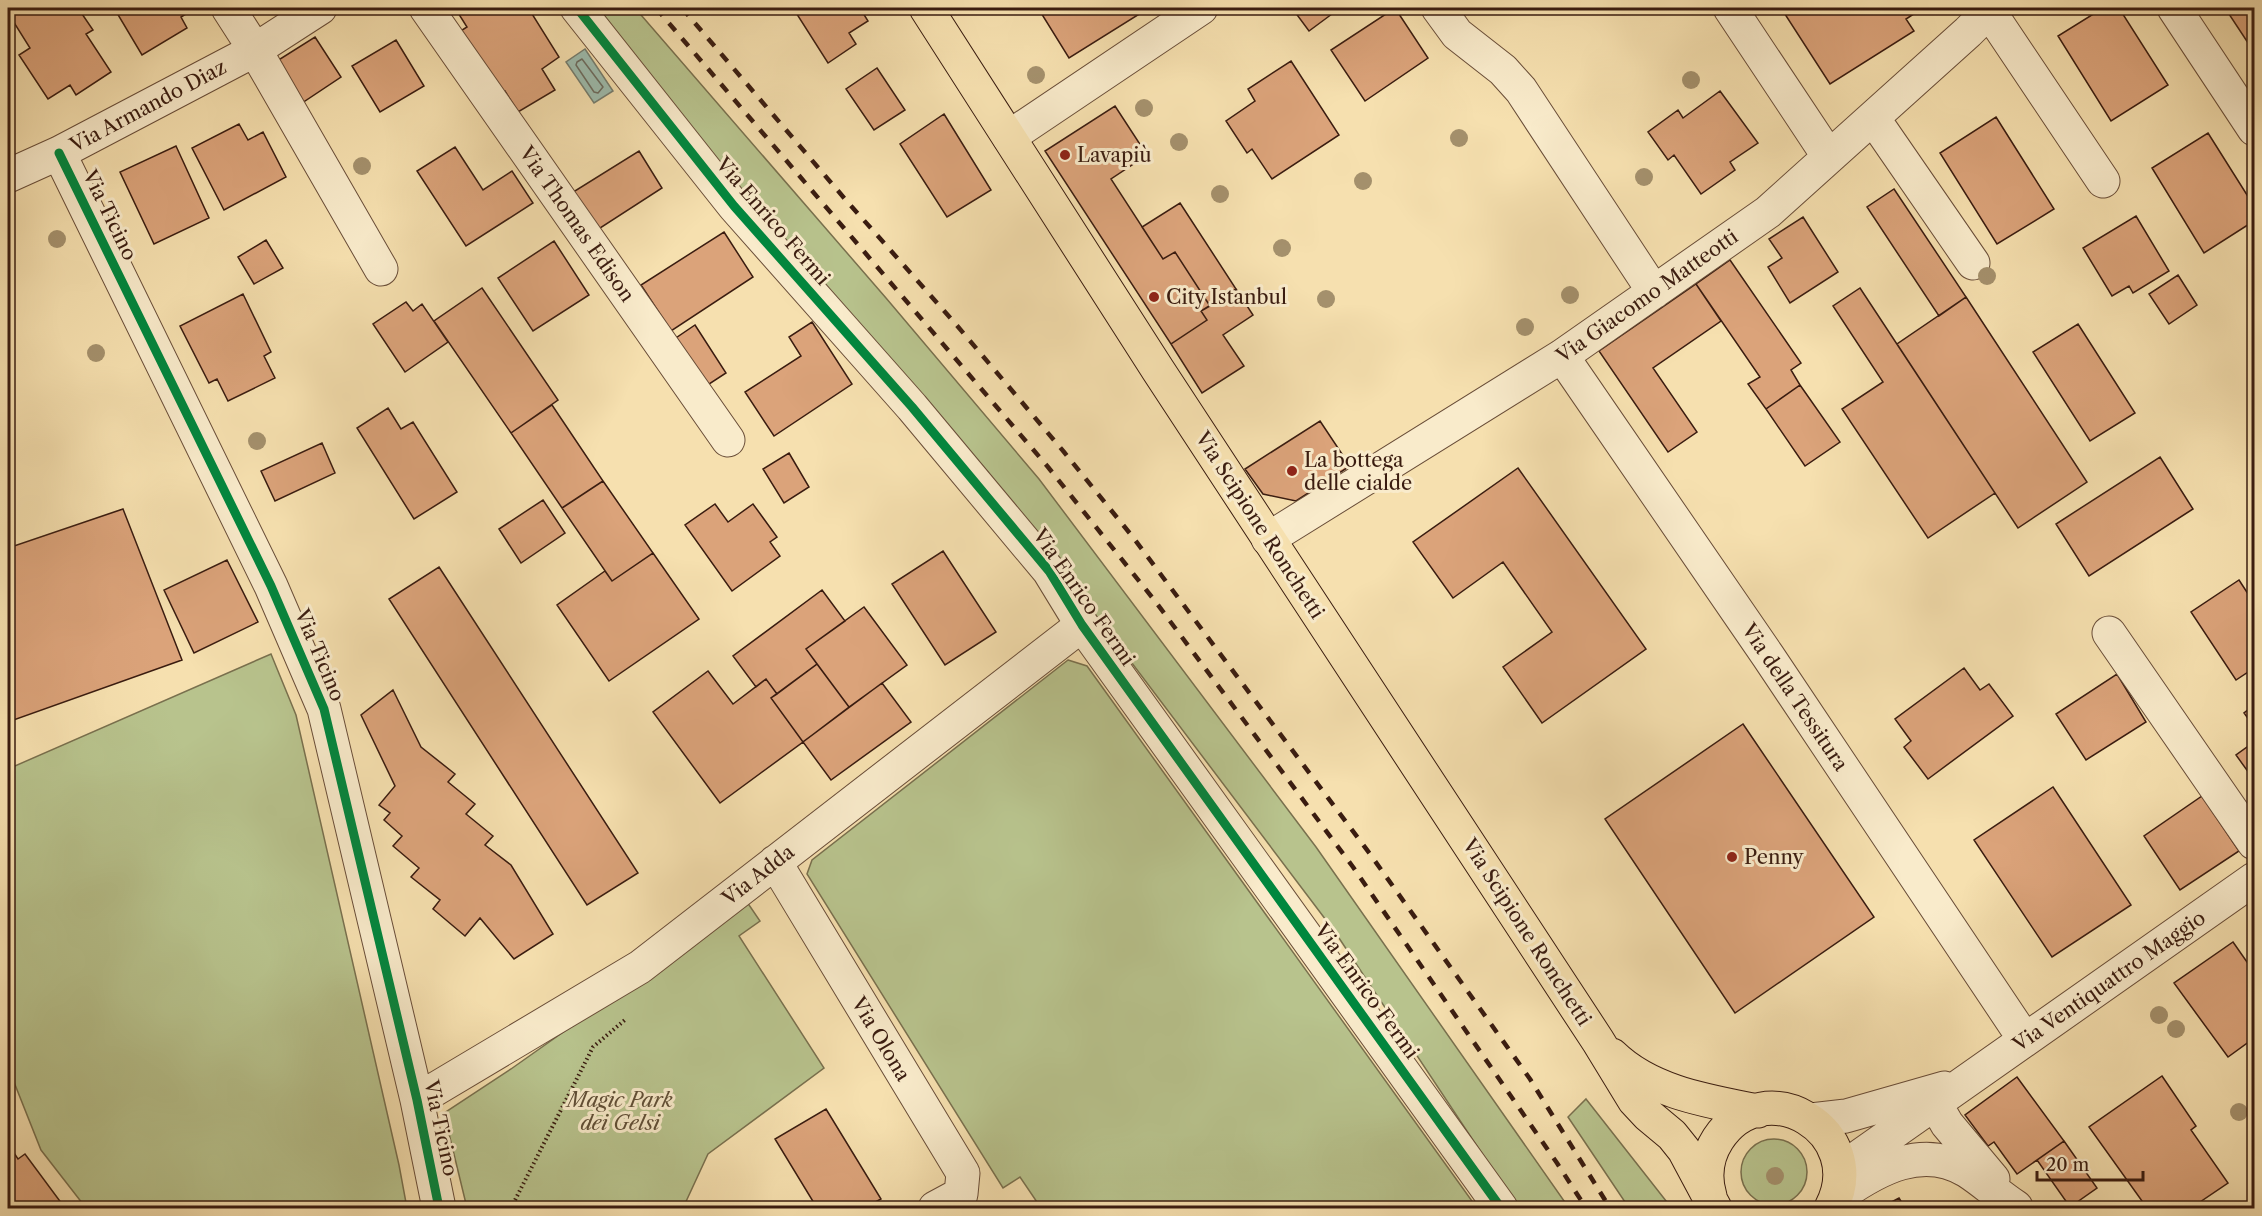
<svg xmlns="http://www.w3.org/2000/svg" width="2262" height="1216" font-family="'Libre Caslon Text',serif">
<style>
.green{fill:#b8c38d;stroke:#79704e;stroke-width:1.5}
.water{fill:#9dbdaf;stroke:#757d6f;stroke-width:1.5}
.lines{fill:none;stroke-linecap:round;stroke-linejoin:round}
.shore{stroke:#6c6c60;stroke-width:1.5}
.building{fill:#dba37a;stroke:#3a1c10;stroke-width:1.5}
.minor-casing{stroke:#694d38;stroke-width:35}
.major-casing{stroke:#3a1c10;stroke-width:35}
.path{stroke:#3a1c10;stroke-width:4;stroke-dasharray:1.5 3;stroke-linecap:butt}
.minor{stroke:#f9ebcb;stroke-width:33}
.major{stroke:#f6e0af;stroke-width:33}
.rail{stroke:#3a1c10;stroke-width:4.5;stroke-dasharray:10 10;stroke-linecap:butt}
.cycleway-casing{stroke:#f9ebcb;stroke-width:13}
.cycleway{stroke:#00873e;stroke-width:9}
.tree{fill:#a4906c}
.poi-dot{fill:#8f2418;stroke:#f9ebcb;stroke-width:2}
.labels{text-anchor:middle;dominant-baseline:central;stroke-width:6;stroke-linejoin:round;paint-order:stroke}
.street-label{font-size:20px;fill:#3a1c10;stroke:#f9ebcb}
.poi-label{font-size:20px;fill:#3a1c10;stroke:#f9ebcb;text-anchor:start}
.park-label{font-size:20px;font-style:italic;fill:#604e36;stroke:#f9ebcb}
</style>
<rect width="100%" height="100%" fill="#f6e0af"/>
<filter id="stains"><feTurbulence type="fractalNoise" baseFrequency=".00333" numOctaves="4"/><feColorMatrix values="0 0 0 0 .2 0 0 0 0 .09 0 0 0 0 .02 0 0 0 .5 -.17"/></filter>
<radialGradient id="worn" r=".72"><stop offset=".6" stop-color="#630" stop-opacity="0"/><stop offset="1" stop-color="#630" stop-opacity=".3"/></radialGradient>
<path class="green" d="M594 8H635L886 298 1039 479 1316 847 1569 1208H1518L1335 932 987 471 754 210Z
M271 654 296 715 399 1165 407 1208H86L41 1150 8 1067V769Z
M1068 660 1087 666 1477 1208H1041L1020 1177 1003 1188 807 874 812 860Z
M747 902 760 921 739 936 824 1068 708 1154 683 1208H467L444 1113 511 1069Z
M1586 1099 1670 1206 1672 1208H1629L1568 1117Z
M1741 1172a33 33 0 1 1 66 0a33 33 0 1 1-66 0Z"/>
<path class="water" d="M585 49 613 91 594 103 566 62Z"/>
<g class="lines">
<path class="shore" d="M582 59 603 87 598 93 594 92 576 65 577 62Z"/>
</g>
<path class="building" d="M15 8H78L93 30 86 34 111 72 76 95 70 85 48 99 19 55 30 48 8 13Z
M114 8H193L194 9 181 17 187 28 142 55Z
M455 8H516L521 14 529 9 559 57 542 69 555 90 518 112 505 91 498 96 459 32 467 27Z
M793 8H860L868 21 849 33 856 44 828 63Z
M1038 8H1149L1069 58Z
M1292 8H1333L1336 11 1309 31Z
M1395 8 1428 58 1365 101 1331 50Z
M1781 8H1923L1906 19 1914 31 1830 84Z
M2103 8H2119L2168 85 2111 121 2058 36Z
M2225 8H2254V52Z
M315 37 341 77 296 107 269 66Z
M396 40 424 86 380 112 352 66Z
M1291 61 1339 135 1272 179 1252 149 1247 153 1226 121 1255 101 1248 89Z
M877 68 905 110 874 130 846 89Z
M1720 91 1758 143 1730 162 1735 170 1701 194 1674 155 1668 160 1648 132 1678 110 1683 118Z
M1115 106 1147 155 1111 179 1163 259 1175 252 1210 306 1201 311 1207 320 1171 344 1045 151Z
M944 114 991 190 947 217 900 144Z
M1996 117 2054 209 1997 244 1940 153Z
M239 124 248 140 263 132 286 177 224 210 192 148Z
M2208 133 2254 206V221L2204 253 2152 168Z
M176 146 209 218 154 244 120 172Z
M455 147 483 190 512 171 533 203 466 246 417 171Z
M639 151 662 188 594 232 570 194Z
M1894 189 1966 297 1939 316 1867 207Z
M1180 203 1236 289 1210 306 1175 252 1163 259 1142 227Z
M2136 216 2169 271 2133 293 2129 286 2112 296 2083 248Z
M1803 217 1838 272 1790 303 1768 267 1782 258 1769 239Z
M724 232 753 277 671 331 641 285Z
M266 240 283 268 254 284 238 257Z
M554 241 589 295 533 331 498 278Z
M1730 260 1801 363 1791 370 1800 385 1766 409 1748 384 1760 377 1696 284Z
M2178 275 2197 305 2169 324 2149 294Z
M1696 284 1721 321 1653 368 1697 432 1668 452 1599 351Z
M482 288 558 400 511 433 434 321Z
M1860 288 1995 493 1928 538 1842 409 1883 382 1833 306Z
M1236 289 1253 315 1223 335 1244 366 1202 393 1171 344 1207 320 1201 311Z
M243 294 271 352 264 356 275 378 228 401 217 379 209 383 180 326Z
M1966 297 2087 482 2018 528 1897 344Z
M406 302 413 311 422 304 448 342 405 372 373 324Z
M812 322 852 384 774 436 745 392 801 356 789 337Z
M2078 324 2135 413 2090 441 2033 352Z
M695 325 726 373 700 390 670 342Z
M1800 385 1840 442 1805 466 1766 409Z
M552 405 603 481 562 508 511 433Z
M388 408 401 429 413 422 457 492 414 519 357 428Z
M1320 421 1350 466 1296 501 1263 494 1245 469Z
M322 443 335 473 275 501 261 471Z
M789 453 809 487 784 503 763 469Z
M2160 457 2193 509 2089 576 2056 524Z
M1518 468 1646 649 1542 723 1503 667 1552 632 1503 562 1453 598 1413 542Z
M603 481 653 553 612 581 562 508Z
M543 500 565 533 521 563 499 529Z
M715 504 728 522 753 504 777 537 770 542 780 556 732 591 685 525Z
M123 509 182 660 8 722V548Z
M943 551 996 632 945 665 892 584Z
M653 553 699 619 609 681 557 605 605 571 612 581Z
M227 560 258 622 194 653 164 590Z
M439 567 638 873 587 905 389 599Z
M2239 580 2254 603V668L2236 680 2191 612Z
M822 590 845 621 806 649 817 664 777 694 766 679 756 687 733 656Z
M864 607 907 665 849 707 806 649Z
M817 664 849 707 803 742 771 698Z
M1964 668 1980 690 1989 684 2013 716 1928 779 1904 747 1911 741 1895 719Z
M708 671 733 704 766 679 777 694 771 698 803 742 720 803 653 712Z
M2117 674 2146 722 2086 760 2056 714Z
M882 683 911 722 831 780 803 742Z
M393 690 421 747 455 774 448 782 475 804 466 814 493 836 485 845 511 865 553 934 514 959 480 918 465 936 433 909 440 900 411 877 419 868 393 846 402 836 384 820 390 813 379 805 395 786 361 715Z
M2254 705V727L2244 713Z
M1743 724 1874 917 1735 1013 1605 819Z
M2254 742V780L2236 755Z
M2053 787 2131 905 2052 957 1974 840Z
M2202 796 2239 851 2180 890 2144 836Z
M2233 942 2254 972V1038L2228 1057 2174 983Z
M2162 1076 2196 1126 2191 1130 2228 1183 2191 1208H2147L2089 1127Z
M2017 1077 2064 1141 2017 1174 1994 1142 1988 1146 1965 1115Z
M826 1109 881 1199 864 1208H817L775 1139Z
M2064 1141 2097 1188 2070 1207 2037 1160Z
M8 1144 18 1159 25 1154 65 1208H8Z
M1899 1198 1905 1208H1880Z"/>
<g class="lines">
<defs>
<path id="minor" d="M228 8 255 50 381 269
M426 8 728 440
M577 8 734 206 912 407 1049 571 1082 625 1501 1208
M1438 8 1457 34 1503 70 1521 90 1654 292
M1730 8 1829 157
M2174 8 2254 129
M1989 11 2103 181
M1873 118 1973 263
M1009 137 1201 8
M59 153 271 586 324 709 417 1100 439 1208
M8 176 59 153 255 50 320 8
M1562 356 1768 656 2025 1040
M1268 539 1562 356 1768 212 1968 32 1992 8
M2109 633 2254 843
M775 862 963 1173 961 1194 935 1208
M417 1100 640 967 1082 625
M1936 1105 1947 1124 1993 1179
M1811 1120 1846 1116 1944 1088
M1840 1170 2254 879
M1842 1194C1878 1169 1923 1144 1967 1171 1984 1182 1999 1196 2016 1207"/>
<path id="major" d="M926 8 1158 370 1598 1041 1634 1100 1648 1115 1672 1135 1684 1150 1715 1208
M1612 1055C1650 1092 1707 1101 1758 1111
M1710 1196C1704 1176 1707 1156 1718 1139 1764 1068 1871 1132 1831 1208"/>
</defs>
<use href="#minor" class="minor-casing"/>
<use href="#major" class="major-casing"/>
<path class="path" d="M511 1208 593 1047 626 1019"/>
<use href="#minor" class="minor"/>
<use href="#major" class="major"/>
<path class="rail" d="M656 8 1048 467 1155 601 1353 867 1557 1163 1586 1208
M682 8 845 199 954 322 1064 452 1132 536 1370 854 1530 1079 1610 1208"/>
<defs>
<path id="cycleway" d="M577 8 734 206 912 407 1049 571 1082 625 1501 1208
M59 153 271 586 324 709 417 1100 439 1208"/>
</defs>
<use href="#cycleway" class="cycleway-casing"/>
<use href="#cycleway" class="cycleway"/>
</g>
<g class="tree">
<circle cx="1036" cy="75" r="9"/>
<circle cx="1691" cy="80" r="9"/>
<circle cx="1144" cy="108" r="9"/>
<circle cx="1459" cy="138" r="9"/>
<circle cx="1179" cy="142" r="9"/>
<circle cx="362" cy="166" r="9"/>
<circle cx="1644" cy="177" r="9"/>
<circle cx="1363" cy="181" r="9"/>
<circle cx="1220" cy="194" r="9"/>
<circle cx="57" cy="239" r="9"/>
<circle cx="1282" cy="248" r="9"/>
<circle cx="1987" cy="276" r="9"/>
<circle cx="1570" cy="295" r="9"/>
<circle cx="1326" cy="299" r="9"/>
<circle cx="1525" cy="327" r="9"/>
<circle cx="96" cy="353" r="9"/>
<circle cx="257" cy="441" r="9"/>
<circle cx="2159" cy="1015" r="9"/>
<circle cx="2176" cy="1029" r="9"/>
<circle cx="2239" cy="1112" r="9"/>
<circle cx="1775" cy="1176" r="9"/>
</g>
<g class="poi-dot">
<circle cx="1065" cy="155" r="6"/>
<circle cx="1154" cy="297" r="6"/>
<circle cx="1292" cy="471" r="6"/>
<circle cx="1732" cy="857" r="6"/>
</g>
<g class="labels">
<g class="street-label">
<text transform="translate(148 106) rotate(-28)">Via Armando Diaz</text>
<text transform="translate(110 215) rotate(64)">Via Ticino</text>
<text transform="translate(773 221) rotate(49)">Via Enrico Fermi</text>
<text transform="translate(577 224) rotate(55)">Via Thomas Edison</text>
<text transform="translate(1647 296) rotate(-35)">Via Giacomo Matteotti</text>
<text transform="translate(1260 525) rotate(57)">Via Scipione Ronchetti</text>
<text transform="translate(1084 597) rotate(55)">Via Enrico Fermi</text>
<text transform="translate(320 655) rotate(67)">Via Ticino</text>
<text transform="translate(1795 697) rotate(56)">Via della Tessitura</text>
<text transform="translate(758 875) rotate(-38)">Via Adda</text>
<text transform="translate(1527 932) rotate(57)">Via Scipione Ronchetti</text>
<text transform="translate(2109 981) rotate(-35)">Via Ventiquattro Maggio</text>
<text transform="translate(1367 991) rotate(54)">Via Enrico Fermi</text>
<text transform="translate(881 1039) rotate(59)">Via Olona</text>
<text transform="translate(441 1128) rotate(78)">Via Ticino</text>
</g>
<g class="poi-label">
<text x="1077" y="155">Lavapiù</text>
<text x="1166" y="297">City Istanbul</text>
<text x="1304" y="460">La bottega<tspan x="1304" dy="23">delle cialde</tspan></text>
<text x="1744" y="857">Penny</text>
</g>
<g class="park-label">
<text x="620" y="1100">Magic Park<tspan x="620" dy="23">dei Gelsi</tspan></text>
</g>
</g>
<rect width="2262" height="1216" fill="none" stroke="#f6e0af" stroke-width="30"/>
<rect x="9" y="9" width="2244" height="1198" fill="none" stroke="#3a1c10" stroke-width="3"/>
<rect x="15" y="15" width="2232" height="1186" fill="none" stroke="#3a1c10" stroke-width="1.5"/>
<path d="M2037 1171v9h106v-9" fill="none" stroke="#3a1c10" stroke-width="3"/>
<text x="2046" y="1171" font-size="18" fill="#3a1c10" stroke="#f9ebcb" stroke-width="4.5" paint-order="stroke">20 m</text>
<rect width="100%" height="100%" filter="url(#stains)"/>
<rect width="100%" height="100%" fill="url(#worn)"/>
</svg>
